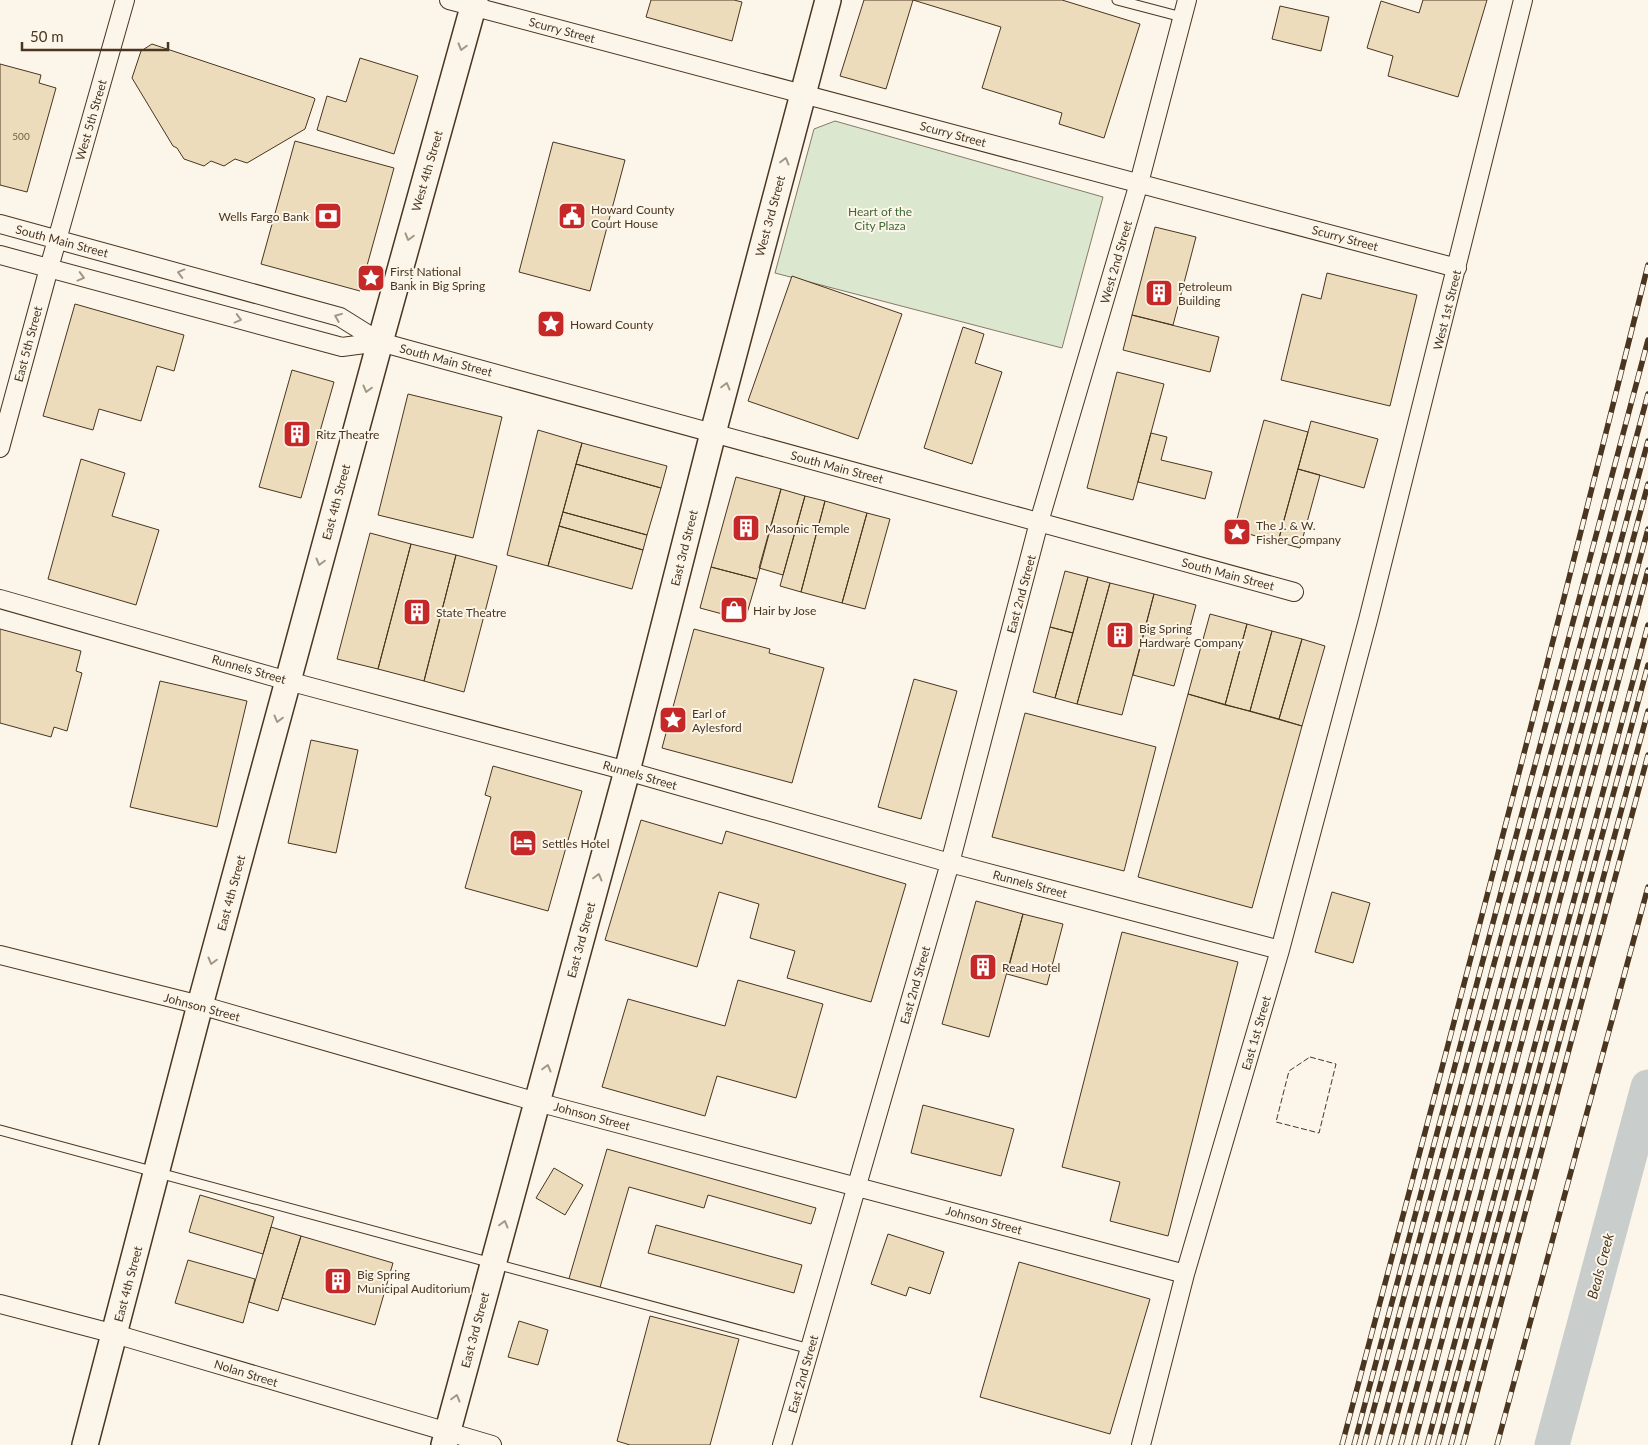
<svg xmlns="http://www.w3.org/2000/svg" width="1648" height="1445" font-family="Lato,sans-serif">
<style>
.green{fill:#dce7d0;stroke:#887966}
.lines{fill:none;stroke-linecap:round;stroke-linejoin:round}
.river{stroke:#c9cecd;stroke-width:35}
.building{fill:#ecdcbc;stroke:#4a3520}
.lane-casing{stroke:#4a3520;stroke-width:11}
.street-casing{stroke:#4a3520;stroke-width:20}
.secondary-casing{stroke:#4a3520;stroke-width:28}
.lane{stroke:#fbf6e9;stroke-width:9}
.street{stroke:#fbf6e9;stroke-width:18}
.secondary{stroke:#fbf6e9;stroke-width:25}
.rail-casing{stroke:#4a3520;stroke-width:5.5}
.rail{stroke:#fbf6e9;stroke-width:4;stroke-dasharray:11;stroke-linecap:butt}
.fence{stroke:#4a3520;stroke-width:1;stroke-dasharray:6 2.5;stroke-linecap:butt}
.oneway{stroke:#a29684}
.labels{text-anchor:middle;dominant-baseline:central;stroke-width:4;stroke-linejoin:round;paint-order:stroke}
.number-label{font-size:10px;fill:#725f47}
.street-label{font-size:12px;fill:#4a3520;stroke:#fbf6e9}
.poi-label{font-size:12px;fill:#4a3520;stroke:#fbf6e9;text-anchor:start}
.park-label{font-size:12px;fill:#436837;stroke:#fbf6e9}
.water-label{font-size:14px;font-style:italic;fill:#4a3520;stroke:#fbf6e9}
</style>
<rect width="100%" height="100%" fill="#fbf6e9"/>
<path class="green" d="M835 121 1103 197 1062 348 775 273 814 129Z"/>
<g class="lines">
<path class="river" d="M1552 1445 1648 1087"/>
</g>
<path class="building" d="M651 0H734L742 2 732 41 646 17Z
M864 0H1062L1140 24 1104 138 1059 124 1062 113 982 88 1001 27 913 0 886 89 840 76Z
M1423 0H1487L1458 97 1388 76 1393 56 1367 48 1381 1 1419 13Z
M1280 6 1329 17 1321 51 1272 39Z
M152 44 314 98 315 99 305 129 247 163 235 159 224 166 211 161 204 166 184 159 177 148 173 146 132 78 141 51Z
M360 58 418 76 394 154 317 130 327 96 346 102Z
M0 64 41 75 39 83 56 88 27 192 0 185Z
M295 141 394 168 360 291 261 264Z
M553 142 625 160 590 291 519 272Z
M1155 227 1196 237 1173 325 1132 315Z
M1327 273 1417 295 1390 406 1281 380 1302 294 1321 299Z
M792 276 902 314 858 439 748 401Z
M75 304 184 335 174 371 157 366 141 421 99 409 93 430 43 416Z
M1132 315 1219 337 1210 372 1123 350Z
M963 327 984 334 975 363 1002 372 972 464 924 448Z
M292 370 334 382 301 498 259 487Z
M1117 372 1164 384 1133 500 1087 488Z
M408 394 502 417 473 538 378 515Z
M1264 420 1308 432 1278 542 1234 530Z
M1311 421 1378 439 1364 488 1298 469Z
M538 430 582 443 548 566 507 555Z
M1151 433 1167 437 1161 460 1212 472 1205 499 1138 482Z
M582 443 667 466 661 488 576 464Z
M81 459 125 473 112 516 159 530 136 605 48 579Z
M576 464 661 488 647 535 563 512Z
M1298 469 1320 475 1300 548 1278 542Z
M736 477 781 489 757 579 711 567Z
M781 489 805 496 783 575 759 568Z
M805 496 825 501 801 592 780 586Z
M825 501 867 513 842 603 801 592Z
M563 512 647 535 643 550 559 526Z
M867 513 890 519 865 609 842 603Z
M559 526 643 550 632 589 548 566Z
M370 533 411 544 378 669 337 659Z
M411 544 456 555 424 681 378 669Z
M456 555 497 566 464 692 424 681Z
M711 567 757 579 745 620 700 608Z
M1065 571 1088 577 1073 633 1050 627Z
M1088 577 1110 583 1077 704 1055 698Z
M1110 583 1154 594 1122 715 1077 704Z
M1154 594 1196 605 1174 686 1133 675Z
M1210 614 1247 624 1225 705 1188 694Z
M1247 624 1272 631 1250 711 1225 705Z
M1050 627 1073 633 1055 698 1033 692Z
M0 629 81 651 76 671 82 673 67 731 54 727 51 737 0 723Z
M694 629 770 649 769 653 824 668 792 783 662 748Z
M1272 631 1302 639 1279 719 1250 711Z
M1302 639 1325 646 1302 726 1279 719Z
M914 679 957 691 921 819 878 807Z
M160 681 247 701 217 827 130 807Z
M1188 694 1302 726 1252 908 1138 877Z
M1025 713 1156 747 1124 871 992 837Z
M311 740 358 750 336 853 288 843Z
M493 766 582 791 548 911 465 888 491 797 485 795Z
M641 820 722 844 726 831 906 884 871 1002 787 978 795 951 750 938 759 904 719 892 697 967 605 940Z
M1332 892 1370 903 1353 963 1315 952Z
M976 901 1023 914 989 1037 942 1024Z
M1023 914 1063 924 1047 985 1007 974Z
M1122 932 1238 962 1168 1236 1110 1221 1120 1182 1062 1167Z
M738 980 823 1004 796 1098 717 1076 705 1116 602 1087 628 999 725 1026Z
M923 1105 1014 1129 1001 1176 911 1153Z
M607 1149 816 1208 811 1224 708 1195 704 1208 629 1187 599 1291 568 1282Z
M554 1168 583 1185 565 1215 536 1198Z
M200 1195 274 1217 263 1254 189 1232Z
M656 1225 802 1265 794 1293 648 1253Z
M271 1227 301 1236 278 1311 249 1302Z
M888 1234 944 1252 930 1294 909 1287 906 1296 871 1284Z
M301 1236 393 1263 375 1325 282 1298Z
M188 1260 255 1279 243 1323 175 1303Z
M1019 1262 1150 1299 1110 1434 980 1397Z
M650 1316 739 1339 710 1445H630L617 1441Z
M519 1321 548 1330 538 1365 508 1357Z"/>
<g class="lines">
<defs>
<path id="lane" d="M1117 0 1182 17
M0 1130 810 1349"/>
<path id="street" d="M449 0 1457 268
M0 224 340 317 380 342 1294 592
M0 255 342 347 380 342
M0 448 49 268 125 0
M0 599 288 681 627 771 950 863 1280 950
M0 955 200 1005 537 1102 1185 1274
M0 1304 115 1334 492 1445
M782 1445 950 863 1039 522 1139 183 1187 0
M1141 1445 1185 1274 1280 950 1368 620 1523 0"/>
<path id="secondary" d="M85 1445 200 1005 380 342 475 0
M444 1445 627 771 713 433 828 0"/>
</defs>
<use href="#lane" class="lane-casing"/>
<use href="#street" class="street-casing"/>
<use href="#secondary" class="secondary-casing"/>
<use href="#lane" class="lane"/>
<use href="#street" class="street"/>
<use href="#secondary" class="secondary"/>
<defs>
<path id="rail" d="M1342 1445C1447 1052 1550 659 1648 265
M1354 1445 1648 340
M1364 1445 1648 394
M1377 1445 1648 441
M1389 1445 1648 484
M1401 1445 1648 529
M1414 1445 1648 570
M1427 1445 1648 625
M1438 1445 1648 665
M1451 1445 1648 711
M1463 1445 1648 755
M1497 1445 1648 887"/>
</defs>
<use href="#rail" class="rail-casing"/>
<use href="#rail" class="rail"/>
<path class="fence" d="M1310 1057 1336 1064 1319 1133 1276 1122 1289 1071Z"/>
</g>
<defs><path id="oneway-chevron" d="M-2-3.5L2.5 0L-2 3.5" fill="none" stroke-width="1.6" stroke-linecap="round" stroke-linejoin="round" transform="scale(1.25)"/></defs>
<g class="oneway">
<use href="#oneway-chevron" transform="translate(462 47) rotate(106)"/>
<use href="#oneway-chevron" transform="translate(785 161) rotate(-75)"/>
<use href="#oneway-chevron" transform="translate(409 237) rotate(106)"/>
<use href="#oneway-chevron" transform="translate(181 273) rotate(-165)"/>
<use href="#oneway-chevron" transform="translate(81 277) rotate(15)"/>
<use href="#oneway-chevron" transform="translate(338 317) rotate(-158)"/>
<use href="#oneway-chevron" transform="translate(238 319) rotate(15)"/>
<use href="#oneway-chevron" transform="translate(726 386) rotate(-75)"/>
<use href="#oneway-chevron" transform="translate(367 389) rotate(105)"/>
<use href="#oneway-chevron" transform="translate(320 562) rotate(105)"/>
<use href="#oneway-chevron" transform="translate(278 719) rotate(105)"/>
<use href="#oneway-chevron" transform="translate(598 877) rotate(-75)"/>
<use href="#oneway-chevron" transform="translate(212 961) rotate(105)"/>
<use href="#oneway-chevron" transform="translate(547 1068) rotate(-75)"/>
<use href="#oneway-chevron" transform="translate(504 1224) rotate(-75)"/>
<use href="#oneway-chevron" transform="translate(456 1398) rotate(-75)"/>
</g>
<defs>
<symbol id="bank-square" viewBox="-11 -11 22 22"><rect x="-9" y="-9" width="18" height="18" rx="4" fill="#c62828" stroke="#fbf6e9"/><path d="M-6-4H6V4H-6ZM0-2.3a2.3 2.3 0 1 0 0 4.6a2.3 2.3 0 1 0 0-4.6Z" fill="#fff"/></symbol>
<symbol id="civic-square" viewBox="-11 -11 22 22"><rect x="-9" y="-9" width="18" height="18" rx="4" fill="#c62828" stroke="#fbf6e9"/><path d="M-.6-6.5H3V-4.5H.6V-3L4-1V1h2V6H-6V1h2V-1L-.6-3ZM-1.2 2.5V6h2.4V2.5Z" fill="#fff"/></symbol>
<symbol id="sight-square" viewBox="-11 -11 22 22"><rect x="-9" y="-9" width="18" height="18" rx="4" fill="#c62828" stroke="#fbf6e9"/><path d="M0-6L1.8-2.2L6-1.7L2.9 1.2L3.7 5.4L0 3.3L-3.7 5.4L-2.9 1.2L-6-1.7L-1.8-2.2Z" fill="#fff"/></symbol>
<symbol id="building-square" viewBox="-11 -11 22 22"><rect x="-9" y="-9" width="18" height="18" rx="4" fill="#c62828" stroke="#fbf6e9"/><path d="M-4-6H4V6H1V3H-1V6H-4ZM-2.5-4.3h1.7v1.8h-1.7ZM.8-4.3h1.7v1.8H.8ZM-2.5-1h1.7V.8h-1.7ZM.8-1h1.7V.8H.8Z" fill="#fff"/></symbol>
<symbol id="shop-square" viewBox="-11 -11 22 22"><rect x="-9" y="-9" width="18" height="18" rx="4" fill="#c62828" stroke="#fbf6e9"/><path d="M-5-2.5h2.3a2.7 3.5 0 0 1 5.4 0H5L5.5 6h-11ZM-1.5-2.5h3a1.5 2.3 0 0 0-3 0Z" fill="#fff"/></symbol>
<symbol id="hotel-square" viewBox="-11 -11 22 22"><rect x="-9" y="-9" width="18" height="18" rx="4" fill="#c62828" stroke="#fbf6e9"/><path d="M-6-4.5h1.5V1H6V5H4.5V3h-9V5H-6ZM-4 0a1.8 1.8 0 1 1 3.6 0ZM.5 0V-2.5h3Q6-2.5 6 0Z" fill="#fff"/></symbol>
</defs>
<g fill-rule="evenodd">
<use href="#bank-square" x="312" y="200" width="32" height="32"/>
<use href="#civic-square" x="556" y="200" width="32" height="32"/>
<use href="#sight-square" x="355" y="262" width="32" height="32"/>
<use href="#building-square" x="1143" y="277" width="32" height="32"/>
<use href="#sight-square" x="535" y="308" width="32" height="32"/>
<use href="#building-square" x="281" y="418" width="32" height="32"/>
<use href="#building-square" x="730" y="512" width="32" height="32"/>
<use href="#sight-square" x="1221" y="516" width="32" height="32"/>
<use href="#shop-square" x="718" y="594" width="32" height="32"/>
<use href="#building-square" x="401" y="596" width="32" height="32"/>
<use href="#building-square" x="1104" y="619" width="32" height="32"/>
<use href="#sight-square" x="657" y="704" width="32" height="32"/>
<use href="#hotel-square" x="507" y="827" width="32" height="32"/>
<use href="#building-square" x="967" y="951" width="32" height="32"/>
<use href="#building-square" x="322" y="1265" width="32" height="32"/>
</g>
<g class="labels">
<g class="number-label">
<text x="21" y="136">500</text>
</g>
<g class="street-label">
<text transform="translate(562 30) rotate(15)">Scurry Street</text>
<text transform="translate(91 120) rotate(-74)">West 5th Street</text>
<text transform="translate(953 134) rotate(15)">Scurry Street</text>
<text transform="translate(427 171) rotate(-74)">West 4th Street</text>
<text transform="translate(770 216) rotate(-75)">West 3rd Street</text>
<text transform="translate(1345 238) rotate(15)">Scurry Street</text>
<text transform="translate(62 241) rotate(15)">South Main Street</text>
<text transform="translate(1116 262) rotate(-74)">West 2nd Street</text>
<text transform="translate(1447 310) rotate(-76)">West 1st Street</text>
<text transform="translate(28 344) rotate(-75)">East 5th Street</text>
<text transform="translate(446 360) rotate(15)">South Main Street</text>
<text transform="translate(837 467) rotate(15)">South Main Street</text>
<text transform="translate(336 502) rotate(-75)">East 4th Street</text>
<text transform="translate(684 548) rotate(-76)">East 3rd Street</text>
<text transform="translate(1228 574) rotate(15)">South Main Street</text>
<text transform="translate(1021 594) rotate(-75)">East 2nd Street</text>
<text transform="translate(249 669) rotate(16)">Runnels Street</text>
<text transform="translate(640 775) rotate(16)">Runnels Street</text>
<text transform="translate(1030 884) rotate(15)">Runnels Street</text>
<text transform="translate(231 893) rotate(-75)">East 4th Street</text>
<text transform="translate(581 940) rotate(-75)">East 3rd Street</text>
<text transform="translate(915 985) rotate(-74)">East 2nd Street</text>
<text transform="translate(202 1007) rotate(15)">Johnson Street</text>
<text transform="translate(1256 1033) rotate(-74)">East 1st Street</text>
<text transform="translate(592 1116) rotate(15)">Johnson Street</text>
<text transform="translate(984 1220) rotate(15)">Johnson Street</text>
<text transform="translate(128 1284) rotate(-75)">East 4th Street</text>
<text transform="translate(475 1330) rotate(-75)">East 3rd Street</text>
<text transform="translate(246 1373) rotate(17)">Nolan Street</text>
<text transform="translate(803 1374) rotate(-74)">East 2nd Street</text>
</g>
<g class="poi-label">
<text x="591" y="209">Howard County<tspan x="591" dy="14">Court House</tspan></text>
<text x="309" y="216" text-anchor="end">Wells Fargo Bank</text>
<text x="390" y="271">First National<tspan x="390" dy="14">Bank in Big Spring</tspan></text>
<text x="1178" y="286">Petroleum<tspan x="1178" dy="14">Building</tspan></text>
<text x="570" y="324">Howard County</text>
<text x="316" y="434">Ritz Theatre</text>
<text x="1256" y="525">The J. &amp; W.<tspan x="1256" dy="14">Fisher Company</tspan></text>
<text x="765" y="528">Masonic Temple</text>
<text x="753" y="610">Hair by Jose</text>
<text x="436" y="612">State Theatre</text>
<text x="1139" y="628">Big Spring<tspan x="1139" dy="14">Hardware Company</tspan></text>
<text x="692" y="713">Earl of<tspan x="692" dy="14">Aylesford</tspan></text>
<text x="542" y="843">Settles Hotel</text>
<text x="1002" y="967">Read Hotel</text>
<text x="357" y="1274">Big Spring<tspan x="357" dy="14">Municipal Auditorium</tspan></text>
</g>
<g class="park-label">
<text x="880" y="211">Heart of the<tspan x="880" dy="14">City Plaza</tspan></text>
</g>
<g class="water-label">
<text transform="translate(1600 1266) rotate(-75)">Beals Creek</text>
</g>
</g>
<path d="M22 42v8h146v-8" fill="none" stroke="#4a3520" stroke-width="2.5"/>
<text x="30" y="42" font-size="15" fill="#4a3520" stroke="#fbf6e9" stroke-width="4" paint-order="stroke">50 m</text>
</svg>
